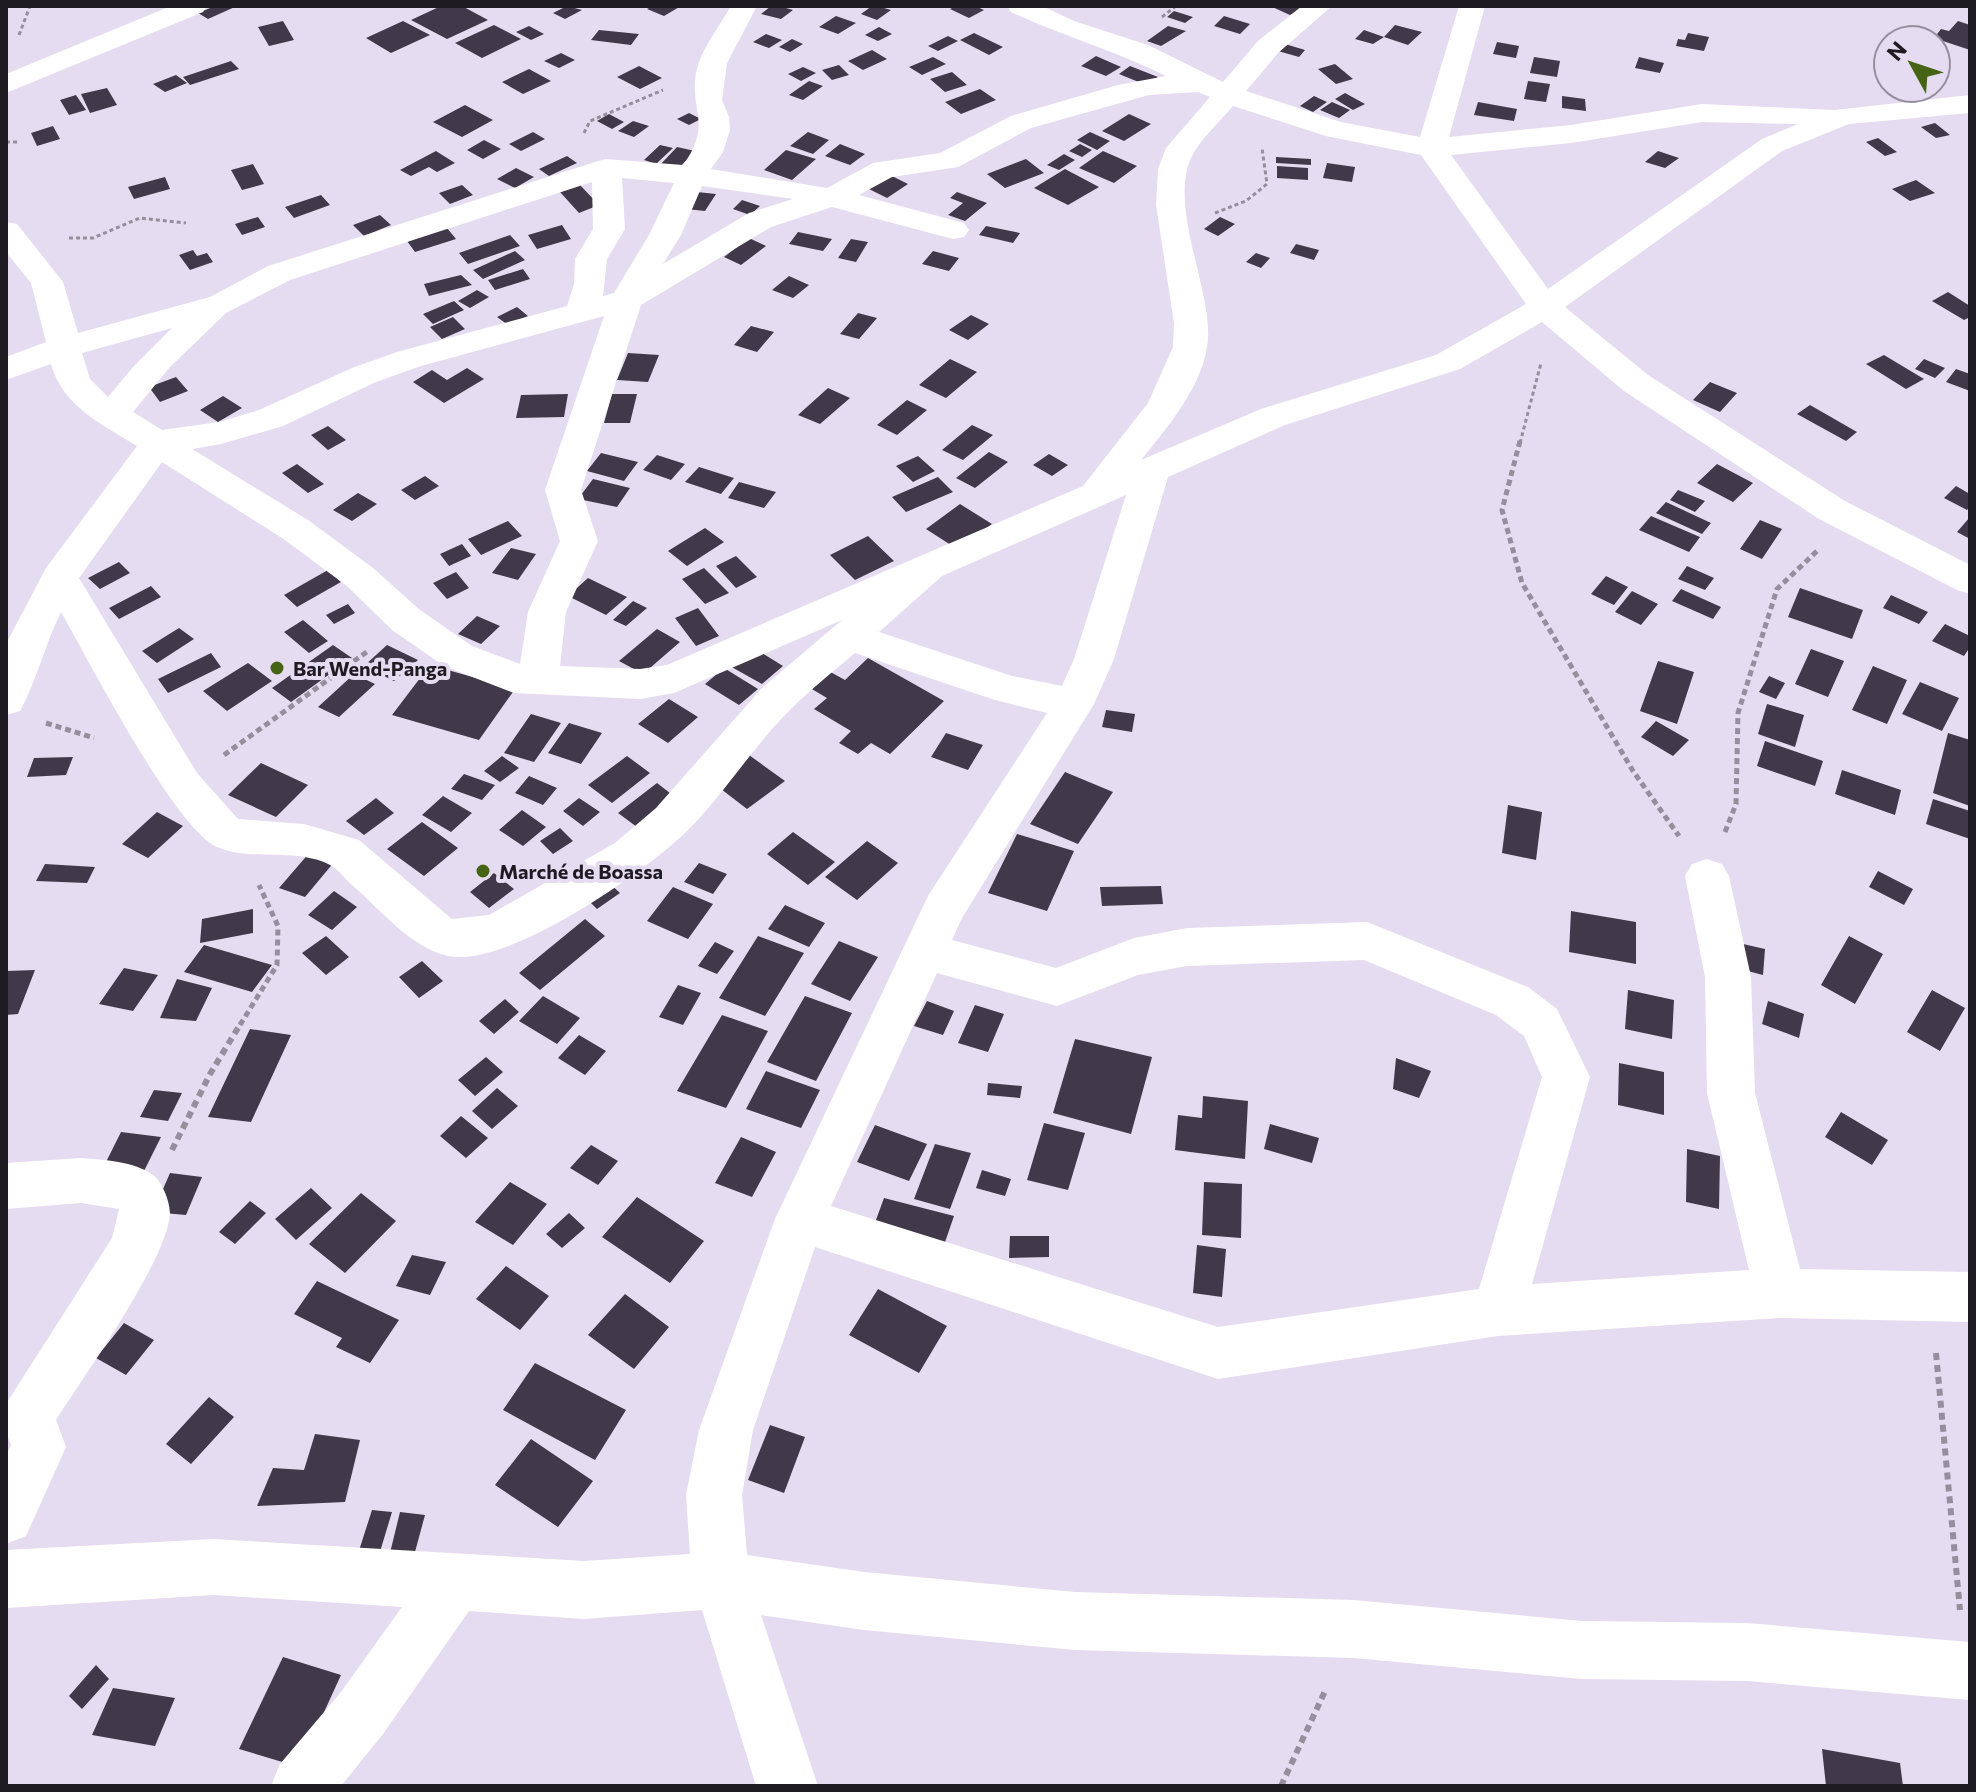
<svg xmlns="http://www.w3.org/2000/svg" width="1976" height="1792" font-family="Commissioner,sans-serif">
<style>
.building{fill:#413949}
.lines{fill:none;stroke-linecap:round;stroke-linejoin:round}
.path-far2{stroke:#958e9d;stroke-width:3;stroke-dasharray:4 3;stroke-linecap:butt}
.path-far1{stroke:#958e9d;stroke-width:5;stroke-dasharray:6 4;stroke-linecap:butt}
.path{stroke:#958e9d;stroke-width:6;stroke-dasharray:7 5;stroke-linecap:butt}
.minor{fill:#fff;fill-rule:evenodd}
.poi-dot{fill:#476315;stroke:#e6dcf1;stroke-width:3}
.labels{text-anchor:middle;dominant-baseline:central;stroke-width:8;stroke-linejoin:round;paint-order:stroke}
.poi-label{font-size:20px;font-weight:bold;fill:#1f1b22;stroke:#e6dcf1;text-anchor:start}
</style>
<rect width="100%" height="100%" fill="#e6dcf1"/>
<path class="building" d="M215 6H237L208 19 198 13Z
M441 6H462L488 20 447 39 411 20Z
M567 6 582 10 565 19 553 13Z
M653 6H681L664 16 647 9Z
M771 6H779L793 10 781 19 761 14Z
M872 6H877L891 10 877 20 861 14Z
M956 6H975L984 10 969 18 950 9Z
M1270 6H1307L1290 15Z
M1174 11 1193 17 1185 23 1167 17Z
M836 16 856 23 838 34 819 27Z
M1224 16 1250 24 1240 34 1214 26Z
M283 21 294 40 269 46 258 27Z
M403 21 430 35 391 53 366 38Z
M1958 21 1970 25V50L1934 38 1941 29 1949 31Z
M494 25 521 39 482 58 455 43Z
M1395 25 1422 32 1408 45 1384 37Z
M529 26 544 34 531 40 516 32Z
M1168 26 1186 31 1161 46 1147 41Z
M879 27 892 34 878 41 865 35Z
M599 30 639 34 631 45 591 40Z
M1364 30 1384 37 1373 44 1355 39Z
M974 33 1003 47 989 55 960 40Z
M1688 33 1709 37 1704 51 1676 46 1678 39 1685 40Z
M766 34 782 40 769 48 753 42Z
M948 36 958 41 938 51 928 46Z
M792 39 803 44 790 52 779 47Z
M1497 42 1519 46 1516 58 1493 54Z
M1285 44 1305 50 1299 57 1278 51Z
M872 50 887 59 863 70 848 61Z
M561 53 575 60 559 68 544 61Z
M1096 56 1121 67 1106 76 1081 66Z
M933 57 946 64 922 75 909 67Z
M1534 57 1560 61 1557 77 1530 73Z
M1639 57 1664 63 1660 73 1635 68Z
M231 61 239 69 190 85 183 77Z
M1335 64 1353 79 1336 84 1318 69Z
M839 65 849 75 832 80 822 70Z
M639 66 662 78 640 89 617 77Z
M1130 66 1158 77 1146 85 1119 74Z
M803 67 816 73 801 81 788 74Z
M529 69 551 81 523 94 502 82Z
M952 72 967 85 945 92 930 79Z
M176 75 187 83 165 92 153 84Z
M809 81 823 86 803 100 789 95Z
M1528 81 1550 84 1546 102 1524 99Z
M107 88 117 105 90 113 81 94Z
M980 89 996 100 961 114 945 102Z
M1345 93 1365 104 1353 110 1335 99Z
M76 95 86 110 69 115 60 100Z
M1314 96 1327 102 1313 112 1300 106Z
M1562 96 1585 99 1586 111 1562 108Z
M1332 102 1350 110 1339 118 1320 110Z
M1478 102 1517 109 1514 121 1474 115Z
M465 105 493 120 462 137 433 122Z
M689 113 701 119 689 125 677 119Z
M609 114 624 122 612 129 597 121Z
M1129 114 1151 124 1124 141 1102 131Z
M633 121 649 126 634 137 618 131Z
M1935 123 1950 135 1936 138 1921 127Z
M53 126 60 139 37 146 31 133Z
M533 132 545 139 521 151 509 144Z
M808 132 829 140 813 154 790 146Z
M1090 132 1110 141 1097 150 1077 140Z
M1878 138 1897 152 1885 156 1866 142Z
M484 140 501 149 483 159 467 150Z
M840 144 865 154 850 165 825 156Z
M1080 144 1092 150 1082 157 1069 151Z
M660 145 673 148 656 164 644 160Z
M677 147 695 151 677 170 659 166Z
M786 150 816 159 792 180 764 170Z
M436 151 455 163 437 172 429 167 411 176 400 170Z
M1103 151 1137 166 1114 183 1079 168Z
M1658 151 1679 158 1665 168 1645 162Z
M1064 154 1075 160 1059 170 1047 165Z
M567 156 577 163 549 176 539 169Z
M1276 157 1311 159V165L1276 163Z
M1026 159 1044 173 1005 188 987 174Z
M1327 163 1355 167 1352 182 1323 178Z
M253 164 264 184 242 190 231 170Z
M1277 166 1308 168V180L1277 178Z
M516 168 534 177 515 188 497 179Z
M1065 169 1099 187 1068 205 1034 188Z
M888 174 908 184 887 198 867 188Z
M165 177 170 189 134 199 128 187Z
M1916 180 1935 193 1910 201 1892 189Z
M462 185 473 195 450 204 439 193Z
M580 185 599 205 579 213 560 192Z
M697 192 716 194 705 211 686 209Z
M957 192 987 203 965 221 948 215 963 203 950 198Z
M321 195 330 205 294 218 285 207Z
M742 200 760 206 750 215 733 209Z
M380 215 391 225 364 236 353 225Z
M258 217 265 227 242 235 235 224Z
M1220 217 1235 224 1218 236 1204 229Z
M562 225 571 239 537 249 528 235Z
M986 226 1020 233 1013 243 979 235Z
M447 228 456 239 415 252 407 241Z
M798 232 832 239 823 251 789 244Z
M510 235 520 246 468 264 459 253Z
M749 238 766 246 741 265 724 257Z
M851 239 868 242 856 262 838 258Z
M1296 244 1319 250 1314 260 1290 253Z
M193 250 197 256 207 253 213 262 190 270 179 255Z
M515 251 525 260 483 279 473 270Z
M933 251 959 258 949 271 922 264Z
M1256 253 1270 258 1261 268 1246 262Z
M523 269 530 279 495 290 488 280Z
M461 275 472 285 429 296 424 284Z
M789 276 809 285 793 298 772 290Z
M477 290 489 297 470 308 458 301Z
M1948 292 1970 306V317L1964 320 1932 301Z
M454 301 464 310 433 324 423 314Z
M517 307 528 316 508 325 497 317Z
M858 313 877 318 859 339 840 334Z
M971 315 989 324 968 340 949 330Z
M453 317 465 329 442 339 430 327Z
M751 326 774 332 757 352 734 345Z
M628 353 659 355 648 382 617 380Z
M1884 355 1924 379 1906 389 1866 364Z
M950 359 977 372 946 398 919 385Z
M1924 359 1945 368 1935 378 1915 369Z
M467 368 484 379 444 403 413 382 432 370 447 380Z
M1956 369 1970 374V391L1946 382Z
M176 377 188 391 160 402 149 387Z
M1710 382 1737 393 1720 412 1693 400Z
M828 388 850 398 820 424 798 415Z
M568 394 564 417 516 418 521 395Z
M612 394H637L630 423H604Z
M223 396 242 408 218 422 200 410Z
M907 400 927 410 897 435 877 425Z
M1810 405 1857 432 1846 441 1797 414Z
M972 425 993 435 963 460 942 450Z
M328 426 346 440 328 450 311 435Z
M989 452 1008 462 975 488 956 478Z
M601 453 638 462 624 481 587 471Z
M1049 454 1068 465 1052 476 1033 465Z
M657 455 685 464 671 480 643 470Z
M918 456 935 471 913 482 896 466Z
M297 464 324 484 308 493 282 473Z
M1717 464 1753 483 1733 502 1697 483Z
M699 467 734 478 721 494 685 482Z
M425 476 439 486 415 500 401 490Z
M938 477 953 492 906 512 892 497Z
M593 479 630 488 617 507 578 499Z
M739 482 776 492 764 508 728 498Z
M1956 486 1970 494V507L1967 510 1944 498Z
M1678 490 1705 501 1695 512 1670 500Z
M358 493 377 504 352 521 333 510Z
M1666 502 1711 523 1702 534 1656 513Z
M960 504 992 524 957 549 926 529Z
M1651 516 1700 537 1689 552 1639 530Z
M1970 517V539L1957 532Z
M1760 520 1782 529 1762 559 1740 549Z
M508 521 522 536 481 555 468 539Z
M705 528 724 542 687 566 668 551Z
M868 536 894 561 855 580 830 555Z
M462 544 471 556 449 566 440 554Z
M511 548 536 554 518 580 492 573Z
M736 556 757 577 736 588 716 566Z
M119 562 130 573 100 589 88 578Z
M1687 566 1714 578 1705 590 1678 579Z
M704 568 729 593 705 604 682 579Z
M328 570 341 582 297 607 284 595Z
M456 572 469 588 447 599 433 583Z
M1606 576 1628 587 1614 605 1591 594Z
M588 578 627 597 606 615 568 596Z
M151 586 161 597 119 619 109 608Z
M1800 588 1863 610 1852 639 1788 617Z
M1681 589 1721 607 1713 619 1672 601Z
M1632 591 1658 604 1641 625 1615 612Z
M1891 595 1928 612 1919 624 1883 608Z
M633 601 647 608 626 626 613 620Z
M348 604 355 613 334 624 326 615Z
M698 608 719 636 696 646 675 618Z
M477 616 500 626 481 644 458 634Z
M303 620 328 641 309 653 284 632Z
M1945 624 1970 636V647L1964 656 1932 641Z
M179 628 194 639 157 663 142 651Z
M657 629 680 642 643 674 619 661Z
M333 645 352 658 291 702 272 688Z
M387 645 418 660 394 681 364 666Z
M1811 649 1844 661 1828 697 1795 684Z
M757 650 783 666 762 684 728 665Z
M211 653 221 667 168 693 158 679Z
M868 658 944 701 890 754 871 743 858 754 839 743 851 731 814 709 827 698 805 685 825 669 845 680Z
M1658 661 1694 672 1677 724 1640 711Z
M248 663 272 681 227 711 203 691Z
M430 665 515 689 479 740 392 715Z
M1873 666 1907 680 1887 724 1852 710Z
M724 668 758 689 739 705 705 684Z
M354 674 375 684 339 717 318 707Z
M1769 676 1785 683 1776 699 1759 692Z
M1920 682 1959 698 1942 731 1902 714Z
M669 699 698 717 668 743 638 724Z
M1767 704 1804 715 1795 747 1758 734Z
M1106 710 1135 714 1132 732 1102 727Z
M531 714 561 723 534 762 504 753Z
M1656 721 1689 740 1673 756 1641 737Z
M569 723 602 733 581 764 548 753Z
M946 733 983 745 968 770 931 757Z
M1948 733 1970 740V806L1933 793Z
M1765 741 1823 761 1815 786 1757 766Z
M749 755 785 781 747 809 712 782Z
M502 756 519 768 500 782 484 771Z
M627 756 650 773 612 803 588 785Z
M73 757 66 775 27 777 34 758Z
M261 763 308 785 276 817 228 795Z
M1842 770 1901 790 1895 815 1835 794Z
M1065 772 1113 792 1078 844 1030 824Z
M464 774 495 785 482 800 451 789Z
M529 776 557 788 543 805 515 793Z
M657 783 679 800 641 830 618 813Z
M443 796 472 813 451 832 422 815Z
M376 798 394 813 364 835 346 821Z
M579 798 600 812 583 826 563 811Z
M1933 799 1970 811V839L1926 824Z
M1508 805 1542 812 1536 860 1502 853Z
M522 810 546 827 523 846 499 830Z
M157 812 183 826 148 858 122 844Z
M422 822 458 848 424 876 387 849Z
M560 828 573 841 553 854 540 841Z
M793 832 835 862 808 885 767 854Z
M1017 834 1074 851 1047 911 988 893Z
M867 841 898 863 857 900 825 877Z
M310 852 335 861 305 897 279 888Z
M699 863 727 874 713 894 684 882Z
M45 864 95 867 87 883 36 881Z
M1878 871 1913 889 1904 905 1869 887Z
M494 873 514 889 489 908 470 892Z
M607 881 620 893 597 909 585 897Z
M1161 886 1163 904 1102 906 1100 887Z
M673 887 713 904 688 939 647 921Z
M334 891 357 907 332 930 308 915Z
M785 905 825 923 809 947 768 929Z
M253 909V933L200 943 202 919Z
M1571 911 1636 922V964L1569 952Z
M585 919 605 936 540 990 519 973Z
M326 936 349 957 326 975 302 953Z
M758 936 804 953 765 1016 719 998Z
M1849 936 1883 954 1855 1004 1821 985Z
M839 941 878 957 850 1001 811 984Z
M715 942 734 951 717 974 698 966Z
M1743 944 1765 949 1763 975 1740 969Z
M204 945 272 965 252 992 184 972Z
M422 961 443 981 419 998 399 977Z
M124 968 158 975 133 1011 99 1004Z
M35 970 18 1014 6 1015V971Z
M177 979 212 988 196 1021 160 1018Z
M678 985 701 993 683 1025 659 1017Z
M1628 990 1674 1000 1672 1039 1625 1029Z
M1932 990 1965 1008 1940 1051 1907 1032Z
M543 996 580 1018 557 1044 519 1021Z
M805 996 852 1013 816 1081 767 1062Z
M505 999 519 1012 494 1034 479 1021Z
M927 1001 954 1011 943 1035 914 1026Z
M1768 1001 1804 1014 1799 1038 1762 1024Z
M975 1005 1004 1014 988 1052 958 1043Z
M722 1015 768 1031 726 1108 677 1091Z
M250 1029 291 1035 251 1122 208 1117Z
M579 1035 606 1051 585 1075 558 1058Z
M1075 1039 1152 1057 1131 1134 1053 1113Z
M486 1057 503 1072 475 1096 458 1080Z
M1396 1058 1431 1071 1419 1098 1393 1089Z
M1619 1063 1664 1072V1115L1618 1105Z
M766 1071 820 1090 801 1128 746 1109Z
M988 1083 1022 1086 1020 1098 987 1095Z
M497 1088 518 1106 492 1129 472 1111Z
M154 1090 182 1093 168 1121 140 1117Z
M1203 1096 1248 1101 1245 1159 1175 1150 1178 1115 1202 1118Z
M1841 1112 1888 1140 1872 1165 1825 1137Z
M461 1116 488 1138 466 1158 440 1136Z
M1044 1123 1085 1133 1068 1190 1027 1180Z
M1270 1124 1319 1138 1312 1163 1264 1149Z
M875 1125 927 1144 909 1181 857 1162Z
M121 1132 161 1137 142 1175 102 1170Z
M741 1137 776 1152 752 1197 715 1183Z
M935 1144 971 1153 950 1209 914 1199Z
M591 1145 618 1161 598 1185 570 1168Z
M1687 1149 1720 1156 1719 1209 1686 1202Z
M982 1170 1011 1179 1005 1196 976 1188Z
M170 1173 202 1177 186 1215 153 1212Z
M510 1182 547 1204 513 1245 475 1222Z
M1204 1182 1242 1184 1241 1238 1202 1235Z
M311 1188 332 1208 296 1240 275 1219Z
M361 1193 396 1221 345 1273 309 1244Z
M637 1197 704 1241 670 1283 602 1237Z
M884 1198 954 1216 943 1248 873 1228Z
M250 1201 266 1213 235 1244 219 1232Z
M569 1213 585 1228 562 1248 546 1234Z
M1010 1236H1049V1257L1009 1258Z
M1197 1245 1226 1249 1222 1297 1193 1293Z
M412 1255 446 1262 430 1295 396 1286Z
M506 1266 549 1296 520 1330 476 1299Z
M317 1281 399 1320 370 1363 336 1347 342 1338 294 1314Z
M878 1289 947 1326 919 1373 849 1335Z
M625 1294 669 1327 634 1369 588 1335Z
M124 1323 154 1340 126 1375 96 1358Z
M535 1363 626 1410 595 1460 503 1410Z
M209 1397 234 1417 191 1464 166 1444Z
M770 1425 805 1437 784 1493 748 1480Z
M315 1434 360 1440 345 1502 257 1506 273 1468 304 1470Z
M531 1439 593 1481 558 1527 495 1485Z
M372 1510 392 1512 376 1565 355 1563Z
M400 1512 425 1515 412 1563 388 1561Z
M283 1657 341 1675 299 1767 239 1749Z
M96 1665 109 1679 82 1709 69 1696Z
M113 1688 175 1698 155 1746 92 1735Z
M1822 1749 1900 1763 1903 1786H1826Z"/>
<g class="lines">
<path class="path-far2" d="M1162 17 1176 6
M19 35 30 6
M584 133 590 121 663 90
M6 142H18
M1215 213 1246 201 1267 184 1262 148
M69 238H93L140 218 186 223
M1520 443 1541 363"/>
<path class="path-far1" d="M1520 441 1502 510 1522 583 1633 771 1679 836
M46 723 94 738
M224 755 368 651
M1725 832 1736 804 1738 713 1777 589 1817 551
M240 1025 277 965 278 926 259 885"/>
<path class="path" d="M172 1150 210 1074 241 1023
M1936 1353 1960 1610
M1281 1786 1326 1689"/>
<path class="minor" d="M171 6H207L203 12 6 93V74Z
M731 6H757L727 63 722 100 729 117 730 130 723 152 711 169 827 188 873 163 940 153 1011 116 1118 85 1166 76C1116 51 1062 36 1011 12L1007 6H1042L1074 21 1148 45 1223 82 1258 41 1302 6H1332L1278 53 1246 91 1341 122 1420 137 1459 6H1485L1449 137 1571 125 1702 104 1835 110 1970 95V113L1849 124 1782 151 1565 307 1648 375 1845 501 1970 565V594L1957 590 1819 519 1624 391 1542 322 1460 369 1285 425 1168 477 1114 659 1094 704 962 918 952 940 1056 968 1134 938 1187 928 1367 922 1528 987 1557 1009 1590 1077 1532 1284 1749 1270 1707 1093 1705 977 1685 876 1692 864 1707 859 1722 864 1729 876 1751 977 1755 1093 1800 1269 1970 1272V1322L1780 1318 1498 1336 1218 1379 815 1247 753 1430 742 1495 747 1555 864 1572 1075 1592 1353 1600 1582 1621 1747 1623 1970 1642V1700L1747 1681 1582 1679 1353 1658 1075 1650 864 1630 761 1615 818 1786H756L702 1610 584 1619 469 1611 383 1734 341 1786H271L280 1764 341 1692 402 1607 214 1595 6 1608V1550L214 1539 584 1561 690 1554 686 1495 699 1430 775 1219 928 896 1047 713 995 700 855 653C834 671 811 689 791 709 752 747 724 795 685 833 643 873 508 968 448 956 410 947 381 910 352 885 345 879 338 869 330 865 295 847 251 862 217 847 175 829 88 659 61 612 45 644 37 680 20 711L6 715V644L46 568 137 446C102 424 63 407 51 364L6 380V357L46 342 31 283 6 252V222L17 224 63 282 78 333 210 297 268 266 595 162 606 159 683 165C716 120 684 106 699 62 706 43 721 24 731 6ZM1198 92 1210 97 1166 148 1158 169 1156 205 1174 323 1173 347 1148 403 1083 486 667 665 640 669 560 666 566 612 598 541 581 490 641 305 771 227 832 207 953 239 964 237 969 230 964 223 859 195 892 177 958 167 1031 128 1149 95ZM1233 106 1326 136 1421 155 1526 304 1436 355 1261 409 1141 460C1168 427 1205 383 1208 339 1211 287 1169 208 1191 158 1199 140 1220 122 1233 106ZM1702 122 1798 124 1762 139 1548 289 1451 155 1571 143ZM622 178 674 183 649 235 614 293 603 296 607 259 625 229ZM592 182 593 229 575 259 574 284 567 306 397 352 352 368 259 410 219 422 162 430 133 412 169 368 226 313 290 280ZM702 186 793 199 749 213 663 264 681 235ZM604 316 545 490 560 541 528 612 520 664 472 646 420 610 373 568 308 520 192 449 221 444 283 426 376 382 421 366ZM172 328 134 366 108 397 90 379 82 353ZM162 462 282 538 347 586 392 630 444 666 514 693 640 699 674 693 842 620 762 688 656 808 615 843 489 915 452 919 359 840 304 824 238 819 197 773 79 578ZM1126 495 1074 659 1062 686 1012 676 879 632 942 576ZM1364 960 1496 1015 1524 1036 1542 1077 1479 1289 1218 1327 831 1206 937 973 1057 1006 1138 975 1187 966Z
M81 1158C104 1160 134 1161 153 1175 163 1183 170 1202 170 1214 167 1260 84 1376 56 1420L66 1447 26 1536 6 1544V1456L11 1445 6 1431V1404L112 1238 119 1209 81 1203 6 1209V1163Z"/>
</g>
<g class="poi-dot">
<circle cx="277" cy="668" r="8"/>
<circle cx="483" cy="871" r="8"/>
</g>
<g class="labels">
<g class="poi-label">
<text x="293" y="668">Bar Wend-Panga</text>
<text x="499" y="871">Marché de Boassa</text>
</g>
</g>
<rect width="1976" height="1792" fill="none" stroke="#1f1b22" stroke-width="16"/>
<g transform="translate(1912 64) rotate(310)"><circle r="38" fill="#e6dcf1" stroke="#968f9e" stroke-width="2"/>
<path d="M0-6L14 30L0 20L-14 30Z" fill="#476315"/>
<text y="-12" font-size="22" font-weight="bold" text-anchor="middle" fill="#1f1b22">N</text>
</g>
</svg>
